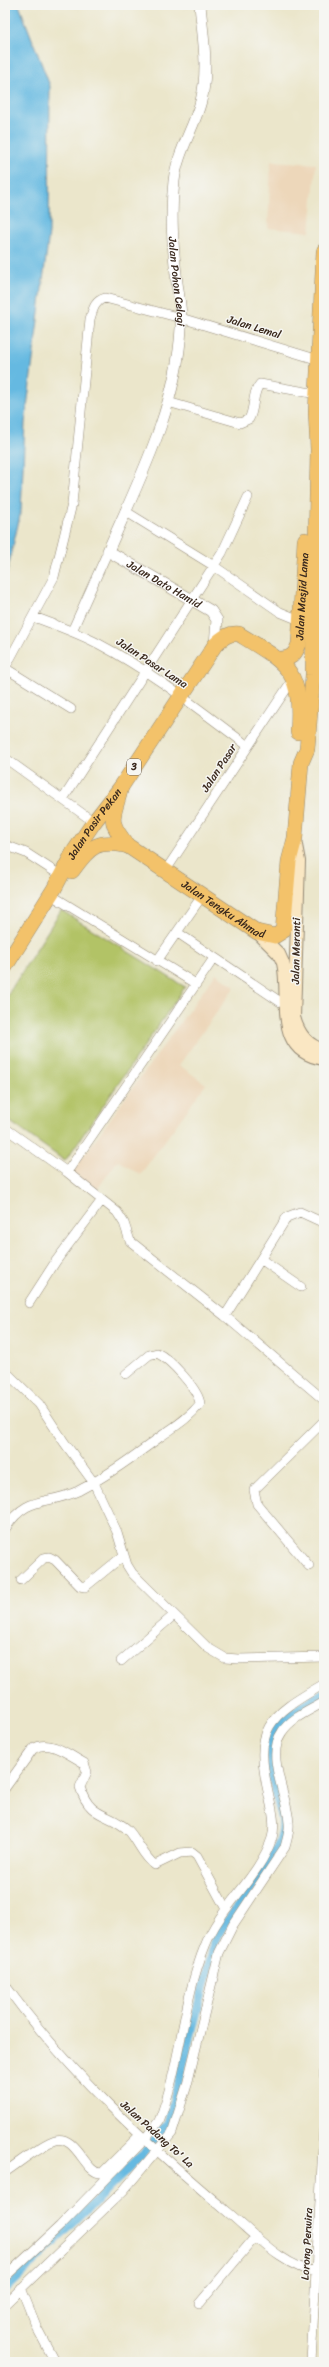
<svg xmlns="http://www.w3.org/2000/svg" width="329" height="2367" font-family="Sriracha,sans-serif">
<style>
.built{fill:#edd7ba}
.green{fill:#b2c366;stroke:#767642}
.water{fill:#65b9e1;stroke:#507280}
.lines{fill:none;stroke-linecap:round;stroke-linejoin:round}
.canal{stroke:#65b9e1;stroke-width:9}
.minor-casing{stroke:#938874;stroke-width:10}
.tertiary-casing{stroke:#938874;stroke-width:12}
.secondary-casing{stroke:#938874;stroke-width:14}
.trunk-casing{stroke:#938874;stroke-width:16}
.minor{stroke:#fff;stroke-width:9}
.tertiary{stroke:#fff;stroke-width:11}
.secondary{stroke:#fae7c3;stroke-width:12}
.trunk{stroke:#f3c26a;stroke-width:15}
.labels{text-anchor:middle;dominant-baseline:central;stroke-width:3;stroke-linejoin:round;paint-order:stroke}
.shield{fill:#f6f6f2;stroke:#73675e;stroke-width:1}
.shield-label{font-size:10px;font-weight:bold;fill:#3b2a1e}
.street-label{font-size:11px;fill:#3b2a1e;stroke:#f6f6f2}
</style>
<rect width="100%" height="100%" fill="#f6f6f2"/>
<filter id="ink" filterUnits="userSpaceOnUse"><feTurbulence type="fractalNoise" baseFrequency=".025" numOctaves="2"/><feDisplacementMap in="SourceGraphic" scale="8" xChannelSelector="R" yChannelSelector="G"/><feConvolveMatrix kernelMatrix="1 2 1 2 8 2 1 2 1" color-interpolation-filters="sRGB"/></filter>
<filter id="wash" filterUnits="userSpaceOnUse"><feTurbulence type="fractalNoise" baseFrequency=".012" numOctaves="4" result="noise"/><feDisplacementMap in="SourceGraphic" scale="16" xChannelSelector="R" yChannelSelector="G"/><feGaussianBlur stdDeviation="0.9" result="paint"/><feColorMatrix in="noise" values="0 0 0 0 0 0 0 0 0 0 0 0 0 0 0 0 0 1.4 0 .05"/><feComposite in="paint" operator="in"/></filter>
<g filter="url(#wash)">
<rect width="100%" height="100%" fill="#ebe6cb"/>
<path class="built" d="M271 161 316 164 310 232 268 228Z
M216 973 235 987 179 1065 206 1084 140 1175 118 1160 96 1191 71 1173Z"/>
<path class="green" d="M61 910 185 987 65 1161 5 1118V999Z"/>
<path class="water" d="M5 5H19L50 86 49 233 25 423 21 511 5 581Z"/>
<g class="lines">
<path class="canal" d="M5 2290 142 2155 168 2123 215 1942 220 1931C236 1907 277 1859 282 1833 285 1822 280 1809 277 1798 261 1734 269 1725 324 1693"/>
</g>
</g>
<g filter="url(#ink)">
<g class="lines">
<defs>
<path id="minor" d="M168 402 240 423 249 419C255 409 252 392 260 384L317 394
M125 511 214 566 280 612 302 621
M34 617C56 625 78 633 99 644 152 672 200 710 248 746
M72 631 108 551
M5 668 54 577 72 504 90 319C93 310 94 301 105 298L181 318 319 360
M5 668 71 709
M5 758 94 822
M63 799 222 553 248 497
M5 845 26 853 60 875
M166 870 293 679
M51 895 196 984
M178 933 285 1005
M157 961 202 896
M5 1128 67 1172 117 1212 124 1223 130 1241 225 1316 324 1400
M67 1172 214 958
M262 1260 301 1287
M29 1303 56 1261 102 1200
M225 1316 287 1217 300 1212 324 1223
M5 1371 39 1404 64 1442 94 1483 117 1532 127 1565 132 1573 208 1648 225 1658 238 1659 324 1657
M5 1529C27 1494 46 1506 78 1491 107 1476 133 1457 160 1437 174 1427 189 1418 200 1404 199 1390 170 1359 157 1353L149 1355 126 1374
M309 1566 257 1504 254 1490 324 1421
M21 1580 44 1558 49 1557 55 1560 80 1586 85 1587 123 1556
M121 1661 174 1615
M5 1788 33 1749C49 1738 69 1755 84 1763L87 1772 80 1787C90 1820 110 1812 129 1831 138 1841 144 1858 155 1865L180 1853 192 1852 197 1856 226 1909
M5 1985C69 2073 148 2145 230 2214 255 2235 284 2268 318 2272
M324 2072V2075
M5 2172C19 2163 40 2145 55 2140 77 2134 85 2175 102 2173L139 2136
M5 2277 60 2226 144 2140 159 2121C181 2065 182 2002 205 1946 220 1906 259 1878 272 1838 276 1825 272 1809 269 1796 253 1728 267 1717 324 1684
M21 2288 37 2328 55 2362
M5 2304 123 2191 172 2133 187 2085 219 1953 233 1925 285 1847C287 1839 290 1831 289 1823 288 1797 265 1756 282 1732 291 1718 309 1711 324 1702
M199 2304 256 2236
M311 2362 324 2128"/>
<g id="tertiary">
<path id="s1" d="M200 5C203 38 209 69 201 101 194 128 177 153 174 181 170 215 173 249 177 283 179 298 182 313 181 328 177 407 139 480 108 551L211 611 217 620 215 645"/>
</g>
<path id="secondary" d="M295 840 299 861 294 1017C298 1033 308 1046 324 1050
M257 932 279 954 283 963C291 998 272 1052 324 1059"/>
<g id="trunk">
<path id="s2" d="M279 659C291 659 295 655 299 644L305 540"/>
<path id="s3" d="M121 787C114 818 105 818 128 846L257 932 275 936 283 931 289 861 295 838 301 763 307 749 313 675 318 450 316 412 324 251"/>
<path d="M72 871C91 846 96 839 128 846"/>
<path id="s4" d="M5 967 54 889 73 853 94 822 121 787 215 645C223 637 229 633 239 634 289 665 302 670 298 732"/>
</g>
</defs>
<use href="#minor" class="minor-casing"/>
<use href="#tertiary" class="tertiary-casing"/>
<use href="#secondary" class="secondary-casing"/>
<use href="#trunk" class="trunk-casing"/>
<use href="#minor" class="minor"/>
<use href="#tertiary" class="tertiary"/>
<use href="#secondary" class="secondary"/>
<use href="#trunk" class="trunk"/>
</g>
</g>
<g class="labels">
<rect class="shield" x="127" y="759" width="14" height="16" rx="3"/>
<g class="shield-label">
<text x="134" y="767">3</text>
</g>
<g class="street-label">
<text stroke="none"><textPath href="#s1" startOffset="282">Jalan Pohon Celagi</textPath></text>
<text transform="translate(254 327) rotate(17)">Jalan Lemal</text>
<text stroke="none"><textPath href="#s1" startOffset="630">Jalan Dato Hamid</textPath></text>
<text stroke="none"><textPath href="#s2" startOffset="75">Jalan Masjid Lama</textPath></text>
<text transform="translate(152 663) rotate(33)">Jalan Pasar Lama</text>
<text transform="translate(219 768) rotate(-57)">Jalan Pasar</text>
<text stroke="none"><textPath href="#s4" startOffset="169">Jalan Pasir Pekan</textPath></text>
<text stroke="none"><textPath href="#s3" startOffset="179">Jalan Tengku Ahmad</textPath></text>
<text transform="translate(296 951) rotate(-89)">Jalan Meranti</text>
<text transform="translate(157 2134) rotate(42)">Jalan Padang To' La</text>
<text transform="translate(307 2244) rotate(-87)">Lorong Perwira</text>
</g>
</g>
<rect width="329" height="2367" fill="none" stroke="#f6f6f2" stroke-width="20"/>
</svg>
